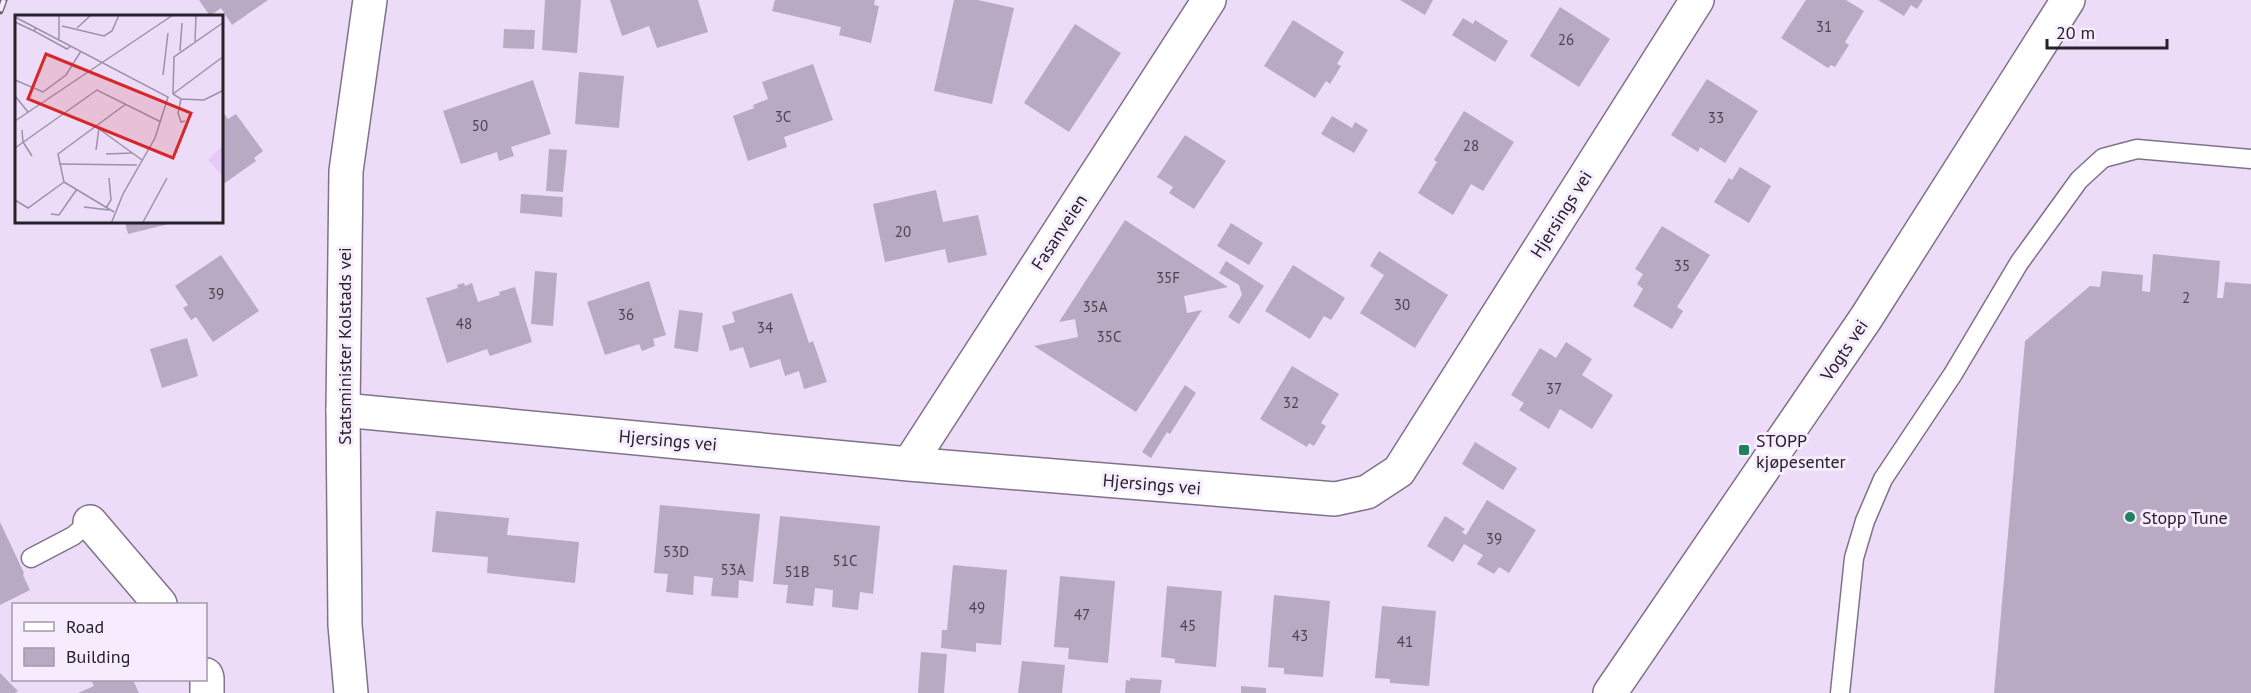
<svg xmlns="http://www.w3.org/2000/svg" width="2251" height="693" font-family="'PT Sans',sans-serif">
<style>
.building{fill:#b9aac4}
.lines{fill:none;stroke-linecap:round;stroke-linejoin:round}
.service-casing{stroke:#80728a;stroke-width:21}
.minor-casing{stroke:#80728a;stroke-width:36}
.tertiary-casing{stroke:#80728a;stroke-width:36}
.service{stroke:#fff;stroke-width:18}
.minor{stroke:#fff;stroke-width:33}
.tertiary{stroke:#fff;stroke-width:33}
.rail-casing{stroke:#665d6d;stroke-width:7}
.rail{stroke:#f6ecfd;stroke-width:4.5;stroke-dasharray:14;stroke-linecap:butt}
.poi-dot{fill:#20825a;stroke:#f6ecfd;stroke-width:2}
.labels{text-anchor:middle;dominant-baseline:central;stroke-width:6;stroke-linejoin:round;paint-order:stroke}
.number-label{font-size:15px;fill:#4c4351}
.street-label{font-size:18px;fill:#27212b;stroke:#f6ecfd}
.poi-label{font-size:18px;fill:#27212b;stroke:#f6ecfd;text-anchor:start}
.inset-road{fill:none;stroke:#9d91a6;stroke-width:1.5}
.view{fill:#d62828;fill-opacity:0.15;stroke:#d62828;stroke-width:3}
.inset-edge{fill:none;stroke:#27212b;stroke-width:3}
</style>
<rect width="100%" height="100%" fill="#ecdcf8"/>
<path class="building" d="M199 0H268L232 25 221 8 210 16Z
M545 0H581L577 53 542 50Z
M610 0H698L708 32 657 48 649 26 622 36Z
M775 0H875L874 5 879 6 871 43 839 35 841 27 772 11Z
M954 0H978L1014 8 992 104 934 91Z
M1400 0H1433L1425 15Z
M1806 0H1846L1864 11 1845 42 1849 45 1835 67 1831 65 1828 68 1781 38Z
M1878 0H1923L1917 9 1911 5 1904 16Z
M1560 7 1610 39 1579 87 1530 56Z
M1463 18 1473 24 1475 20 1508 41 1495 62 1452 35Z
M1293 20 1344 52 1337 64 1341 66 1330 84 1326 81 1315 98 1264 66Z
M1075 24 1121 53 1069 132 1024 103Z
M504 29 535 30 534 49 503 48Z
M813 64 833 120 784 137 787 147 748 161 733 116 754 108 753 105 768 99 762 82Z
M579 72 624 76 619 128 575 124Z
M1707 79 1758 111 1725 163 1700 147 1698 152 1671 135Z
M533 80 551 134 511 147 514 156 499 161 497 152 461 164 443 111Z
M222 111 228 119 236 114 263 151 254 158 256 161 222 185Z
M1464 111 1514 142 1483 191 1471 184 1453 215 1418 193 1437 162 1434 160Z
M1332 116 1352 128 1355 122 1368 130 1354 153 1321 134Z
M1185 135 1226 161 1194 209 1169 193 1173 187 1157 177Z
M549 149 567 150 563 192 546 191Z
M1740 167 1771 186 1749 223 1714 202 1729 178 1732 180Z
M936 190 943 222 978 215 987 255 948 263 945 249 885 262 873 204Z
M521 194 563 197 562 217 520 213Z
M1125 220 1228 287 1184 296 1187 313 1202 310 1136 412 1034 346 1078 337 1075 319 1059 322Z
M125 222H173V223L128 234Z
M1231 223 1263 243 1249 265 1217 246Z
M1662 226 1710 255 1677 307 1683 311 1672 329 1633 306 1643 289 1637 284 1643 274 1635 269Z
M1379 251 1448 295 1415 348 1360 313 1384 275 1370 266Z
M2153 254 2220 261 2217 298H2223L2225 282 2251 284V693H1994L2025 341 2090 286 2100 287 2102 271 2143 275 2142 291 2150 292Z
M221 255 259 311 213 342 196 317 191 320 183 308 188 305 175 286Z
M1226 261 1264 286 1239 324 1228 317 1242 295 1239 285 1219 273Z
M1293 265 1345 298 1331 320 1324 316 1310 339 1265 311Z
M535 271 557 273 553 326 531 324Z
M649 281 666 335 653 339 655 346 642 351 639 344 605 355 587 302Z
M464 283 465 286 472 283 478 302 500 295 499 292 515 287 532 342 490 356 487 349 447 363 426 298 458 288 457 285Z
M792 293 809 343 813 341 827 382 804 389 799 371 785 376 780 359 750 368 743 347 730 351 722 326 735 322 732 312Z
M679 310 703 313 698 352 674 348Z
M187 338 198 376 162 388 150 349Z
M1566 342 1592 359 1582 375 1613 395 1592 429 1560 409 1549 429 1519 410 1524 403 1511 395 1540 348 1556 358Z
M1292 366 1339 394 1321 423 1326 426 1314 446 1309 443 1307 447 1260 419Z
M1185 385 1196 393 1170 434 1167 432 1151 458 1142 452Z
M1475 442 1517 468 1503 490 1462 464Z
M1487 500 1536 530 1509 573 1499 567 1494 574 1477 564 1483 555 1464 544 1453 562 1427 546 1445 516 1465 529 1462 532 1466 535Z
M660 505 760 514 753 582 739 580 738 598 711 596 713 578 694 576 693 595 666 592 668 574 654 573Z
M436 511 509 518 507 535 579 542 575 583 487 573 488 557 432 552Z
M780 516 880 526 873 594 860 592 858 610 832 607 833 590 815 588 813 606 786 603 788 585 773 584Z
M0 522 24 573 23 575 30 590 0 605Z
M953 565 1007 570 1001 645 976 643V652L941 648 942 630H947Z
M1060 576 1115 581 1108 663 1068 659 1069 648 1054 647Z
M1167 586 1222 591 1216 667 1175 663V659L1161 657Z
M1274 595 1330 601 1323 677 1284 674V668L1268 667Z
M1382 606 1436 611 1429 686 1390 683V679L1375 678Z
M921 652 947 654 944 693H918Z
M1022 661 1065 665 1062 693H1018Z
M0 673 18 691 15 693H0Z
M1130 678 1162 680 1160 693H1125L1126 680 1130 681Z
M91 680H133L139 693H78L94 686Z
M1241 686 1266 688V693H1241Z"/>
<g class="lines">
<defs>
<path id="service" d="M31 558 73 536 90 522
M1840 693 1854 558 1865 521 1883 479 1953 374 2019 263 2079 180 2103 158 2137 149 2251 159"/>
<path id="minor" d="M343 410 909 464 1335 499 1367 492 1399 471 1697 0
M909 464 1209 0
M90 522 160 604
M206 675 207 678V693"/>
<path id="tertiary" d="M351 693 345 625 343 410 346 171 370 0
M1610 693 1866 318 2068 0"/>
</defs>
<use href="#service" class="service-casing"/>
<use href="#minor" class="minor-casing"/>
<use href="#tertiary" class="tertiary-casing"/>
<use href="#service" class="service"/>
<use href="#minor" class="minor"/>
<use href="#tertiary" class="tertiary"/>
<defs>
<path id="rail" d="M0 11 4 0"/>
</defs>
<use href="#rail" class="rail-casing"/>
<use href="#rail" class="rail"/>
</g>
<g class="poi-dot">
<rect x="1738" y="444" width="12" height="12" rx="3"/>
<circle cx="2130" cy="517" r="6"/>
</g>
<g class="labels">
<g class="number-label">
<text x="1824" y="26">31</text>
<text x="1566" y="39">26</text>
<text x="783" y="116">3C</text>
<text x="1716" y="117">33</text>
<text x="480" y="125">50</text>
<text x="1471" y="145">28</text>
<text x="903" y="231">20</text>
<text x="1682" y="265">35</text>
<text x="1168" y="277">35F</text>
<text x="216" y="293">39</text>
<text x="2186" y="297">2</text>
<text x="1402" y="304">30</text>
<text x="1095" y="306">35A</text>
<text x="626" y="314">36</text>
<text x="464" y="323">48</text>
<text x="765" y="327">34</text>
<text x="1109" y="336">35C</text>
<text x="1554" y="388">37</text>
<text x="1291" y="402">32</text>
<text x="1494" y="538">39</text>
<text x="676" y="551">53D</text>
<text x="845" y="560">51C</text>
<text x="733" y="569">53A</text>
<text x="797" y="571">51B</text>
<text x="977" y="607">49</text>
<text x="1082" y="614">47</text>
<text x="1188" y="625">45</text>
<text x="1300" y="635">43</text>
<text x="1405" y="641">41</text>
</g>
<g class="street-label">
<text transform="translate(1561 214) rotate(-58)">Hjersings vei</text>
<text transform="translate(1059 232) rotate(-57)">Fasanveien</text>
<text transform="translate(344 346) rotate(-90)">Statsminister Kolstads vei</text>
<text transform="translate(1844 350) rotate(-56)">Vogts vei</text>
<text transform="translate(668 440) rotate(5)">Hjersings vei</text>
<text transform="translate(1152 484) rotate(5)">Hjersings vei</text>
</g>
<g class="poi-label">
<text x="1756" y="440">STOPP<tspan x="1756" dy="21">kjøpesenter</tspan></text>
<text x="2142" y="517">Stopp Tune</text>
</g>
</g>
<g transform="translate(15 15)">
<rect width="208" height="208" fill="#ecdcf8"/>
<path d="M208 130V161L193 145Z" fill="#e4caf7"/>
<path class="inset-road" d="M0 2 153 82 140 123 108 179 96 209M0 7 19 16M47 11 89 21 97 16 104 0M21 13 19 16 52 34 56 31M62 13 76 0M44 24V0M180 26 181 0M165 36 167 8M148 60 153 18M0 65 28 77 51 60 66 36M158 79 159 42 209 7M158 79 209 41M158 79 166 84 189 85 209 75M0 81 13 97M166 84 163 98 166 107 170 106M0 106 158 0M80 111 127 145M7 115 8 127 17 141M0 133 82 75 146 107M81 135 84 113M91 139 117 138M44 149 122 150M49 167 99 197M0 185 13 193 49 167 43 139 111 89M69 192 94 195M91 193 96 185 94 163M36 199 44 200 62 174M127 209 152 163"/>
<path class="view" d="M31 39 176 98 158 143 13 84Z"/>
<rect width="208" height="208" class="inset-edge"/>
</g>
<rect x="12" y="603" width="195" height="78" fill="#f6ecfd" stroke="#a39ba9" stroke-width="1.5"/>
<rect x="24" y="622" width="30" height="9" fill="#ffffff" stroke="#a39ba9" stroke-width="1.5"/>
<text x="66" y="633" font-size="18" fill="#27212b">Road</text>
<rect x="24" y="648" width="30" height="18" fill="#b9aac4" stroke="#a39ba9" stroke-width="1.5"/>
<text x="66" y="663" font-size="18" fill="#27212b">Building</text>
<path d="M2047 39v9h120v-9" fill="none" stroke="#27212b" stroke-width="3"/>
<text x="2056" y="39" font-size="18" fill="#27212b" stroke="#f6ecfd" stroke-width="4.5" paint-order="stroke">20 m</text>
</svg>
